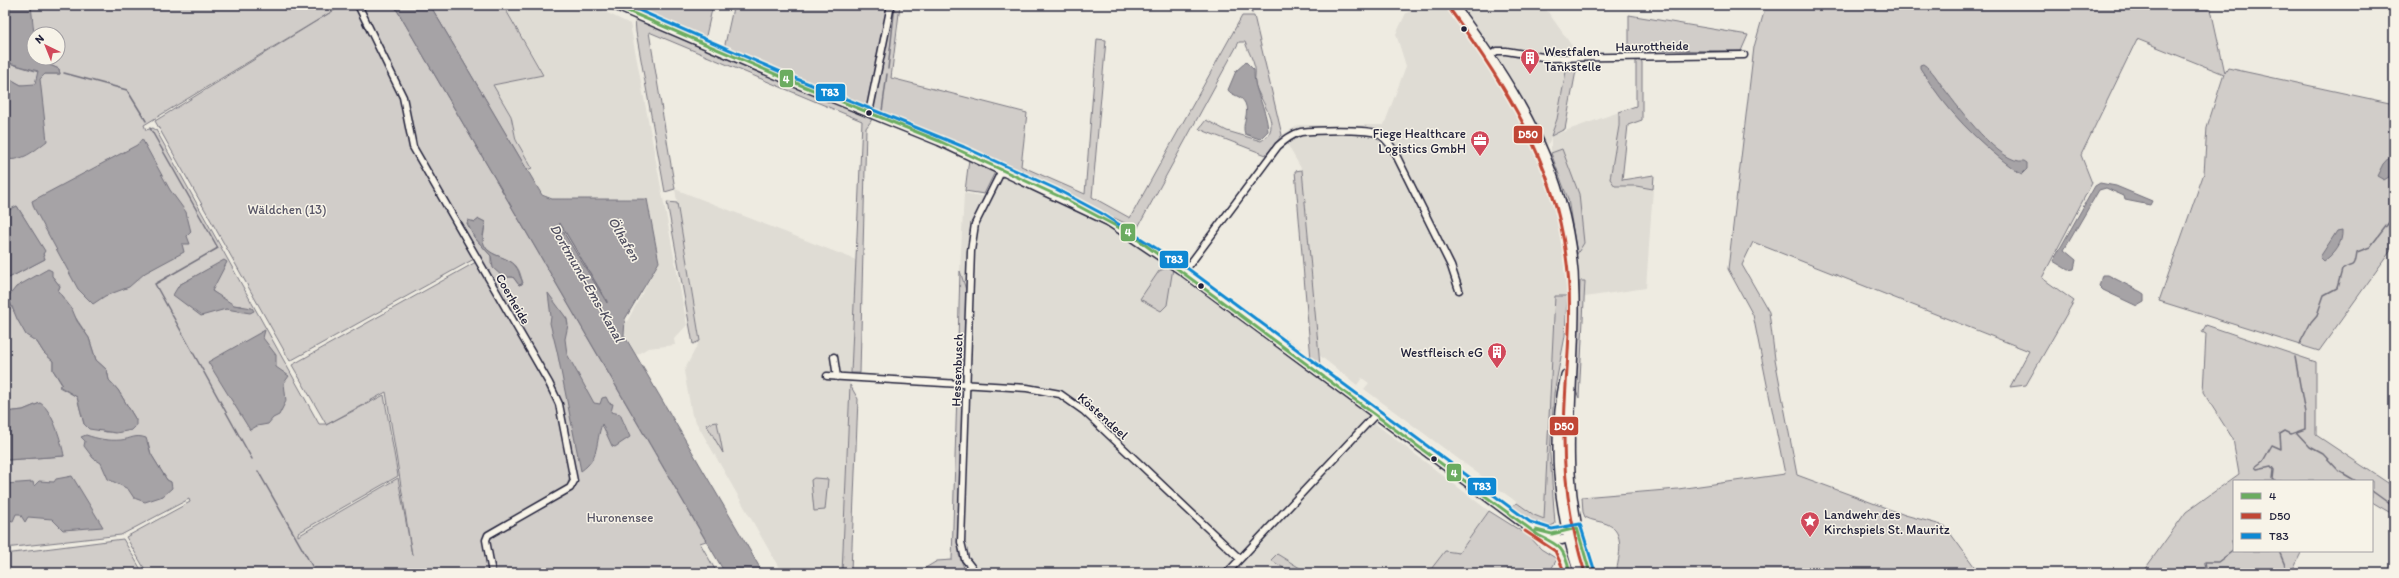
<svg xmlns="http://www.w3.org/2000/svg" width="2399" height="578" font-family="Itim,sans-serif">
<style>
.built{fill:#dfdcd4}
.green{fill:#d1cdc9;stroke:#7a7882;fill-rule:evenodd}
.water{fill:#a6a3a6;stroke:#716f7b;fill-rule:evenodd}
.lines{fill:none;stroke-linecap:round;stroke-linejoin:round}
.stream{stroke:#716f7b;stroke-width:1.5}
.street-casing{stroke:#22223b;stroke-width:9}
.secondary-casing{stroke:#22223b;stroke-width:11}
.primary-casing{stroke:#22223b;stroke-width:12}
.street{stroke:#f7f3e8;stroke-width:6}
.secondary{stroke:#f7f3e8;stroke-width:8}
.primary{stroke:#f7f3e8;stroke-width:9}
.bus-1-casing{stroke:#f7f3e8;stroke-width:6}
.bus-2-casing{stroke:#f7f3e8;stroke-width:6}
.bus-3-casing{stroke:#f7f3e8;stroke-width:6}
.bus-1{stroke:#6bac60;stroke-width:3}
.bus-2{stroke:#c14635;stroke-width:3}
.bus-3{stroke:#0e88d3;stroke-width:3}
.bus-dot{fill:#22223b;stroke:#f7f3e8;stroke-width:1.5}
.labels{text-anchor:middle;dominant-baseline:central;stroke-width:3;stroke-linejoin:round;paint-order:stroke}
.street-label{font-size:13px;fill:#22223b;stroke:#f7f3e8}
.poi-label{font-size:13px;fill:#22223b;stroke:#f7f3e8;text-anchor:start}
.park-label{font-size:13px;fill:#575566;stroke:#f7f3e8}
.water-label{font-size:14px;font-style:italic;fill:#504f60;stroke:#f7f3e8}
.line-badge{stroke:#f7f3e8;stroke-width:1.5}
.badge-label{font-size:11px;text-anchor:middle;font-weight:bold;fill:#fff}
</style>
<rect width="100%" height="100%" fill="#eeebe1"/>
<filter id="ink" filterUnits="userSpaceOnUse"><feTurbulence type="fractalNoise" baseFrequency=".025" numOctaves="2"/><feDisplacementMap in="SourceGraphic" scale="8" xChannelSelector="R" yChannelSelector="G"/><feConvolveMatrix kernelMatrix="1 2 1 2 8 2 1 2 1" color-interpolation-filters="sRGB"/></filter>
<g filter="url(#ink)">
<path class="built" d="M504 5H591L630 24 687 325 674 339 675 345 648 348 636 355 623 329 659 262 647 198 552 199 540 192 527 170 532 167 516 139 511 116 493 85 544 75Z
M1425 5H1448L1480 48H1491L1460 5H1543L1577 53 1568 61 1557 119 1551 136 1619 112 1615 186H1636L1653 189 1646 288 1585 297V281H1580L1577 254 1584 243 1562 149 1551 153V138L1545 151 1538 155 1560 227 1567 296H1555L1544 519 1534 515 1364 389 1369 383 1362 378 1357 385 1319 355 1302 170 1282 135 1299 125H1384L1406 66 1396 34 1406 13Z
M1008 177 1091 215 1159 256 1372 416 1377 425 1489 511 1459 553 1445 551 1428 573H1308L1277 555 1291 573H966L974 565 967 551 965 541 977 232 996 190 1002 180Z
M675 189 856 260 842 573H782L692 415 684 371 700 340Z
M964 193 986 197 970 232 967 293 960 271Z"/>
<path class="green" d="M5 5H394L706 541 700 543 717 573H494L487 539 574 486 561 404 413 149 474 259 290 361 155 121 336 9 144 125 146 130 153 128 156 130 319 424H326L292 365 476 262 557 405 571 472 567 487 489 530 484 539 490 573H147L126 537 190 502 189 499 121 535 5 548V454L8 460 64 456 40 403 23 410 5 412V280L45 259 43 254 44 251 17 206 5 212V86H28L21 85 5 76V62L45 74H60L59 69 25 55ZM34 34H58V58H34ZM479 219 485 222C485 228 483 236 483 241 486 257 508 256 516 266 520 270 521 278 523 283L519 285 513 277H503L491 264V256L474 237 467 223 473 221 475 222ZM207 270 212 291 231 305 242 306 220 310 179 285ZM52 276 60 286 58 291 89 338 96 360 107 370 109 380 118 390 136 420 132 430 106 432 84 424 77 397 59 387 62 385 53 370V361L44 353 37 342 26 334 10 304 16 287ZM386 392 412 555 398 478 298 536V533L398 476 384 395 326 425ZM148 442 151 454 167 480 171 482 163 496 153 498Z
M430 5H503L543 75 493 85 511 116 516 140 532 168 527 170Z
M622 5H713L705 40Z
M721 5H889L868 109 724 49 733 8Z
M893 5H900L891 78 1027 113 1021 166 1085 194 1097 39 1106 40 1092 197 1130 218 1242 16H1254L1282 135 1266 155 1199 129 1206 120 1227 131 1261 141C1285 128 1259 100 1255 84 1254 79 1256 73 1255 68 1253 59 1248 51 1245 42H1239L1137 229 1020 172 873 112Z
M1766 5H2210L2225 73 2228 68 2394 104V246L2319 351 2159 301 2204 173 2207 127 2224 74 2137 39 2081 155 2092 183 2042 278 2074 301 2026 385 2010 387 2029 351 1753 242 1742 265 1769 312 1775 359 1797 475 1905 515 1945 526 1979 573H1616C1619 557 1626 532 1607 524 1600 521 1592 521 1585 517L1583 512 1582 497 1678 489 1785 474 1753 315 1728 269 1754 47Z
M1629 15 1748 35 1741 51 1629 50Z
M635 18 872 116 871 121 866 128 860 373H851L862 121 649 32 675 189 665 192 636 32Z
M1578 60 1565 129 1551 136 1557 119 1568 61Z
M1636 60 1642 62V120L1628 125 1622 180 1654 175 1653 189 1636 186H1615L1610 179 1619 126V112L1636 106Z
M1562 149 1579 194 1584 243 1577 254 1568 199 1551 153Z
M969 159 995 172 984 194 965 191Z
M1302 170 1320 366 1311 359 1295 171Z
M667 202 677 203 700 341 693 344Z
M560 223 607 302V303H604L559 225Z
M1171 266 1173 268 1167 305 1161 311 1140 299 1159 271Z
M960 271 967 293 965 373 957 377Z
M1205 279 1302 350 1300 353 1201 280Z
M1580 281H1585L1579 398 1576 391Z
M1555 296H1567L1565 336 1554 393 1550 454 1555 524 1546 528 1531 522 1510 507 1517 503 1534 515 1544 519Z
M2206 325 2316 362V435L2394 487V515L2372 502V481H2234V551H2302L2291 573H2142L2186 512 2239 474 2233 439 2203 392 2206 334 2202 332Z
M850 385 858 399 851 570 863 573H842Z
M957 391 964 396 959 555 966 573H917L937 561 952 560Z
M717 422 723 453 706 424Z
M814 478 828 479 825 510 814 511 811 480Z
M1489 511 1529 536 1541 549 1557 559 1549 573H1428L1445 551 1459 553Z
M123 539 143 573H5V554Z
M1277 554 1308 573C1290 573 1286 570 1271 560Z"/>
<path class="water" d="M5 5H31L34 34V58L59 69 60 74H45L40 79 47 141C34 151 22 162 5 159V76L21 85 35 84 38 71 5 62Z
M394 5H430L542 195 552 199H647L659 262 625 319 624 335 763 573H725ZM560 223 607 301V303L559 225Z
M1246 62 1254 70C1253 92 1267 107 1268 131L1260 139 1245 134C1241 124 1250 114 1245 103 1241 95 1232 96 1228 90L1236 71Z
M1923 64C1933 70 1938 81 1945 90 1959 108 2000 165 2024 161L2027 163V169L2022 174 2018 172C1978 143 1946 110 1920 68V65Z
M142 139 170 190 186 212 191 232 187 236 190 244H182L184 252 145 273 129 287 105 296 93 304 78 289 34 208 32 201 137 145Z
M2394 152 2392 175 2384 180 2377 176 2383 164Z
M2100 183 2116 186 2152 201 2150 205 2125 200 2124 196 2106 188 2099 190 2064 250 2076 260 2074 269 2068 270 2053 261 2095 186Z
M17 206 45 251 43 254 45 259 5 280V212Z
M479 219 485 222C485 228 482 236 483 241 487 261 515 252 520 276 521 279 523 281 522 284L519 285 513 277H503L493 268 491 256 474 237 467 223 468 220 475 222Z
M2342 230C2343 243 2335 253 2324 261L2320 257 2337 231Z
M224 260 227 262 212 291 234 305 252 308 254 311 250 313 226 309 201 316 173 295 179 285Z
M48 269 52 271V276L60 286 58 291 72 309 77 321 89 338 96 360 107 370 109 380 118 390 136 420V426L132 430 116 433 89 429 84 424 77 397 59 386 62 384 53 370V361L44 353 37 342 26 335 17 319 8 297 16 287Z
M2102 275H2108L2141 292 2144 294V302L2137 306 2103 290 2099 286Z
M548 293 567 319 568 325 565 339 567 354 594 403 600 404 602 398 606 397 609 403 613 404 611 412 620 414 630 437 615 447 612 446 602 424C595 443 600 458 581 471L557 351 550 323 551 317Z
M265 330 263 338 276 355V367L289 376 284 383 286 401 279 415 273 418 268 424 257 426 250 430 208 362Z
M40 403C52 409 62 443 64 456L7 460 5 454V412L23 410Z
M86 435C98 439 108 441 121 440 131 439 135 434 146 438L151 454 167 480 171 482 172 488 163 496 145 502 134 498 128 489 108 479 101 463 93 458 84 446 85 441 81 437Z
M72 476 103 527 63 530 52 519 28 517 25 522 20 514H16L13 521 5 519 9 508 5 505V484L33 482 34 486 39 481 54 482 56 479Z"/>
<g class="lines">
<path class="stream" d="M1248 5 1252 13
M888 69 895 5
M64 73 127 90 146 121
M882 111 887 74
M150 128 218 248 155 284 252 459
M2299 345 2311 322 2317 315 2324 295 2337 288 2342 270C2353 261 2354 273 2357 252L2370 247 2394 216
M2297 433 2310 447 2323 454 2339 471 2356 481
M258 471 316 573
M2275 481 2273 479 2274 470 2271 466 2257 469 2255 467 2263 461 2272 445 2281 449 2280 434 2285 431 2291 434 2305 429V413L2295 357
M2372 491 2394 507
M2234 540 2232 541 2234 547
M2207 573 2205 562H2218L2234 550
M2277 573 2286 568 2279 551"/>
<defs>
<path id="street" d="M358 5 403 97 413 147 549 383 559 404 574 481 570 488 488 535 486 540 492 573
M1490 55 1497 51H1506L1549 58 1744 55
M869 113 891 5
M1184 272 1278 146C1285 140 1292 134 1301 132 1316 130 1362 129 1376 133 1383 135 1389 143 1393 149L1451 266 1459 290
M834 357 837 377
M827 376 1027 388 1060 394 1084 411 1240 559
M976 573 965 559 961 542 971 251 975 224 1002 170
M1227 573 1376 414"/>
<path id="secondary" d="M614 5 803 86 939 141 1108 221 1184 272 1528 527 1549 534 1572 529
M1543 538 1562 540 1579 535"/>
<path id="primary" d="M1453 5C1520 94 1574 183 1574 298 1575 394 1555 478 1590 573
M1566 375C1551 440 1558 510 1579 573"/>
</defs>
<use href="#street" class="street-casing"/>
<use href="#secondary" class="secondary-casing"/>
<use href="#primary" class="primary-casing"/>
<use href="#street" class="street"/>
<use href="#secondary" class="secondary"/>
<use href="#primary" class="primary"/>
<defs>
<path id="bus-1" d="M614 5 803 86 939 141 1065 199 1129 233 1538 535C1561 546 1564 548 1570 573
M1577 528 1590 573
M1536 530 1552 534 1577 528"/>
<path id="bus-2" d="M1449 8C1504 83 1554 161 1566 256 1575 315 1564 377 1564 437 1564 484 1571 528 1585 573
M1525 531 1555 551 1565 573"/>
<path id="bus-3" d="M627 5 797 79 964 147 1056 189 1101 213 1187 268 1530 522 1552 529 1580 524 1595 572"/>
</defs>
<use href="#bus-1" class="bus-1-casing"/>
<use href="#bus-2" class="bus-2-casing"/>
<use href="#bus-3" class="bus-3-casing"/>
<use href="#bus-1" class="bus-1"/>
<use href="#bus-2" class="bus-2"/>
<use href="#bus-3" class="bus-3"/>
</g>
</g>
<defs>
<symbol id="building-pin" viewBox="-11 -11 22 30"><path d="M0 17L-7.5 6A9.5 9.5 0 1 1 7.5 6Z" fill="#d1495b" stroke="#f7f3e8"/><path d="M-4-6H4V6H1V3H-1V6H-4ZM-2.5-4.3h1.7v1.8h-1.7ZM.8-4.3h1.7v1.8H.8ZM-2.5-1h1.7V.8h-1.7ZM.8-1h1.7V.8H.8Z" fill="#fff"/></symbol>
<symbol id="office-pin" viewBox="-11 -11 22 30"><path d="M0 17L-7.5 6A9.5 9.5 0 1 1 7.5 6Z" fill="#d1495b" stroke="#f7f3e8"/><path d="M-6-3h4V-5.5h4V-3h4V5H-6ZM-1-4.5V-3h2v-1.5ZM-6 0V1H6V0Z" fill="#fff"/></symbol>
<symbol id="sight-pin" viewBox="-11 -11 22 30"><path d="M0 17L-7.5 6A9.5 9.5 0 1 1 7.5 6Z" fill="#d1495b" stroke="#f7f3e8"/><path d="M0-6L1.8-2.2L6-1.7L2.9 1.2L3.7 5.4L0 3.3L-3.7 5.4L-2.9 1.2L-6-1.7L-1.8-2.2Z" fill="#fff"/></symbol>
</defs>
<g fill-rule="evenodd">
<use href="#building-pin" x="1519" y="47" width="22" height="30"/>
<use href="#office-pin" x="1469" y="129" width="22" height="30"/>
<use href="#building-pin" x="1486" y="341" width="22" height="30"/>
<use href="#sight-pin" x="1799" y="510" width="22" height="30"/>
</g>
<g class="bus-dot">
<circle cx="1464" cy="29" r="3.5"/>
<circle cx="869" cy="113" r="3.5"/>
<circle cx="1201" cy="286" r="3.5"/>
<circle cx="1434" cy="459" r="3.5"/>
</g>
<g class="labels">
<g class="street-label">
<text transform="translate(1652 46) rotate(-1)">Haurottheide</text>
<text transform="translate(513 299) rotate(60)">Coerheide</text>
<text transform="translate(957 370) rotate(-88)">Hessenbusch</text>
<text transform="translate(1103 416) rotate(42)">Köstendeel</text>
</g>
<g class="poi-label">
<text x="1544" y="51">Westfalen<tspan x="1544" dy="15">Tankstelle</tspan></text>
<text x="1466" y="133" text-anchor="end">Fiege Healthcare<tspan x="1466" dy="15">Logistics GmbH</tspan></text>
<text x="1483" y="352" text-anchor="end">Westfleisch eG</text>
<text x="1824" y="514">Landwehr des<tspan x="1824" dy="15">Kirchspiels St. Mauritz</tspan></text>
</g>
<g class="park-label">
<text x="287" y="209">Wäldchen (13)</text>
<text x="620" y="517">Huronensee</text>
</g>
<g class="water-label">
<text transform="translate(624 239) rotate(59)">Ölhafen</text>
<text transform="translate(587 283) rotate(60)">Dortmund-Ems-Kanal</text>
</g>
</g>
<g class="line-badge">
<rect x="779" y="69" width="15" height="19" rx="4" fill="#6bac60"/>
<rect x="815" y="83" width="31" height="19" rx="4" fill="#0e88d3"/>
<rect x="1513" y="125" width="30" height="19" rx="4" fill="#c14635"/>
<rect x="1120" y="223" width="16" height="19" rx="4" fill="#6bac60"/>
<rect x="1159" y="250" width="30" height="19" rx="4" fill="#0e88d3"/>
<rect x="1549" y="416" width="30" height="20" rx="4" fill="#c14635"/>
<rect x="1446" y="463" width="16" height="19" rx="4" fill="#6bac60"/>
<rect x="1467" y="477" width="30" height="19" rx="4" fill="#0e88d3"/>
</g>
<g class="badge-label">
<text x="786" y="83">4</text>
<text x="830" y="96">T83</text>
<text x="1528" y="138">D50</text>
<text x="1128" y="236">4</text>
<text x="1174" y="263">T83</text>
<text x="1564" y="430">D50</text>
<text x="1454" y="477">4</text>
<text x="1482" y="490">T83</text>
</g>
<rect width="2399" height="578" fill="none" stroke="#f7f3e8" stroke-width="20"/>
<rect x="10" y="10" width="2379" height="558" fill="none" stroke="#22223b" stroke-width="1.5" filter="url(#ink)"/>
<rect x="2233" y="480" width="140" height="72" fill="#f7f3e8" stroke="#a29fa3"/>
<rect x="2241" y="493" width="20" height="6" fill="#6bac60" stroke="#a29fa3"/>
<text x="2269" y="500" font-size="12" fill="#22223b">4</text>
<rect x="2241" y="513" width="20" height="6" fill="#c14635" stroke="#a29fa3"/>
<text x="2269" y="520" font-size="12" fill="#22223b">D50</text>
<rect x="2241" y="533" width="20" height="6" fill="#0e88d3" stroke="#a29fa3"/>
<text x="2269" y="540" font-size="12" fill="#22223b">T83</text>
<g transform="translate(46 46) rotate(317)"><circle r="19" fill="#f7f3e8" stroke="#a29fa3"/>
<path d="M0-3L7 15L0 10L-7 15Z" fill="#d1495b"/>
<text y="-6" font-size="11" font-weight="bold" text-anchor="middle" fill="#22223b">N</text>
</g>
</svg>
